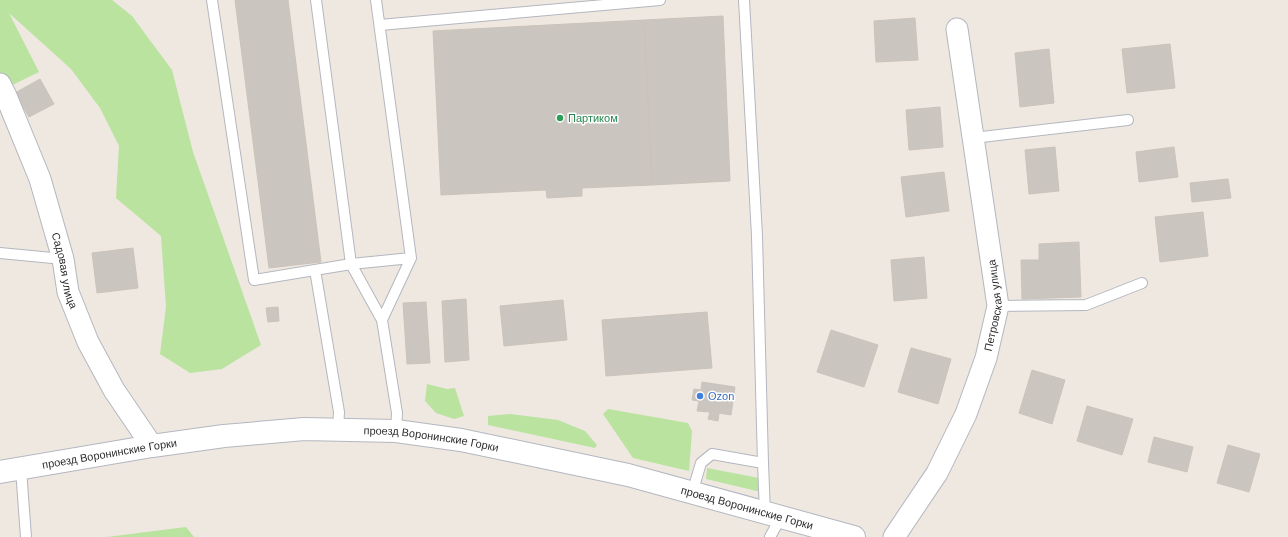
<svg xmlns="http://www.w3.org/2000/svg" width="1288" height="537" font-family="Helvetica,sans-serif">
<style>
.green{fill:#b9e39f}
.building{fill:#cac6bf;stroke:#cac3ba}
.lines{fill:none;stroke-linecap:round;stroke-linejoin:round}
.service-casing{stroke:#b4b7c0;stroke-width:12}
.minor-casing{stroke:#b4b7c0;stroke-width:23}
.tertiary-casing{stroke:#b4b7c0;stroke-width:24}
.service{stroke:#fff;stroke-width:10}
.minor{stroke:#fff;stroke-width:21}
.tertiary{stroke:#fff;stroke-width:22}
.leisure-dot{fill:#2e9e5b;stroke:#fff;stroke-width:1.5}
.shop-dot{fill:#3f7fe0;stroke:#fff;stroke-width:1.5}
.labels{text-anchor:middle;dominant-baseline:central;stroke-width:3;stroke-linejoin:round;paint-order:stroke}
.leisure-label{font-size:11px;fill:#27864d;stroke:#fff;text-anchor:start}
.street-label{font-size:11px;fill:#2d2d2d;stroke:#fff}
.shop-label{font-size:11px;fill:#366cbe;stroke:#fff;text-anchor:start}
</style>
<rect width="100%" height="100%" fill="#eee8e0"/>
<path class="green" d="M0 0H112L132 16 172 70 193 152 261 345 222 369 190 373 160 354 166 307 161 236 116 198 119 146 100 108 71 69 9 13 39 72 0 91Z
M427 384 447 389 455 388 464 416 454 419 436 413 425 401Z
M608 409 688 423 692 431 689 471 633 458 603 414Z
M510 414 558 420 585 431 597 445 595 448 488 425V416Z
M707 468 759 478 761 492 706 479Z
M186 527 194 537H107Z"/>
<path class="building" d="M235 0H288L321 262 269 268Z
M723 16 730 181 652 185 644 20Z
M915 18 918 60 876 62 874 21Z
M644 20 652 185 582 188V196L547 198 546 190 441 195 433 31Z
M1170 44 1175 88 1127 93 1122 49Z
M1049 49 1054 103 1020 107 1015 53Z
M40 79 54 104 29 117 15 93Z
M940 107 943 147 909 150 906 110Z
M1055 147 1059 191 1029 194 1025 150Z
M1174 147 1178 177 1139 182 1136 152Z
M944 172 949 211 906 217 901 177Z
M1228 179 1231 198 1192 202 1190 183Z
M1203 212 1208 256 1160 262 1155 217Z
M1079 242 1081 297 1022 299 1021 260H1039V244Z
M133 248 138 288 97 293 92 253Z
M924 257 927 298 894 301 891 260Z
M466 299 469 360 445 362 442 301Z
M563 300 567 340 504 346 500 306Z
M426 302 430 363 407 364 403 303Z
M278 307 279 321 268 322 266 308Z
M707 312 712 368 606 376 602 320Z
M831 330 878 345 864 387 817 372Z
M911 348 951 359 938 404 898 392Z
M1032 370 1065 380 1052 424 1019 413Z
M702 382 735 387 731 415 719 413 718 421 708 419 710 412 697 411 699 401 692 400 694 389 701 390Z
M1087 406 1133 419 1122 455 1077 441Z
M1154 437 1193 447 1187 472 1148 462Z
M1228 445 1260 454 1249 492 1217 483Z"/>
<g class="lines">
<defs>
<path id="service" d="M212 0 254 280 351 264 411 258
M316 0 351 264 382 320 397 413 396 431
M376 0 411 258 382 320
M744 0 757 236 763 463
M380 25 660 0
M973 138 1128 120
M0 253 63 259
M315 270 339 412 338 430
M998 306 1086 305 1142 283
M21 469 26 537
M692 493 701 463 712 454 763 463 765 513
M770 537 781 517"/>
<g id="minor">
<path id="s1" d="M0 84 6 96 40 179 63 259 68 292 88 342 114 390 152 446"/>
<path id="s2" d="M894 537 937 473 966 414 986 358 998 306 957 29"/>
</g>
<g id="tertiary">
<path id="s3" d="M0 472 152 446 224 436 304 429 396 431 461 440 628 475 854 537"/>
</g>
</defs>
<use href="#service" class="service-casing"/>
<use href="#minor" class="minor-casing"/>
<use href="#tertiary" class="tertiary-casing"/>
<use href="#service" class="service"/>
<use href="#minor" class="minor"/>
<use href="#tertiary" class="tertiary"/>
</g>
<circle class="leisure-dot" cx="560" cy="118" r="4"/>
<circle class="shop-dot" cx="700" cy="396" r="4"/>
<g class="labels">
<g class="leisure-label">
<text x="568" y="118">Партиком</text>
</g>
<g class="street-label">
<text stroke="none"><textPath href="#s1" startOffset="198">Садовая улица</textPath></text>
<text stroke="none"><textPath href="#s2" startOffset="256">Петровская улица</textPath></text>
<text stroke="none"><textPath href="#s3" startOffset="435">проезд Воронинские Горки</textPath></text>
<text stroke="none"><textPath href="#s3" startOffset="111">проезд Воронинские Горки</textPath></text>
<text stroke="none"><textPath href="#s3" startOffset="759">проезд Воронинские Горки</textPath></text>
</g>
<g class="shop-label">
<text x="708" y="396">Ozon</text>
</g>
</g>
</svg>
